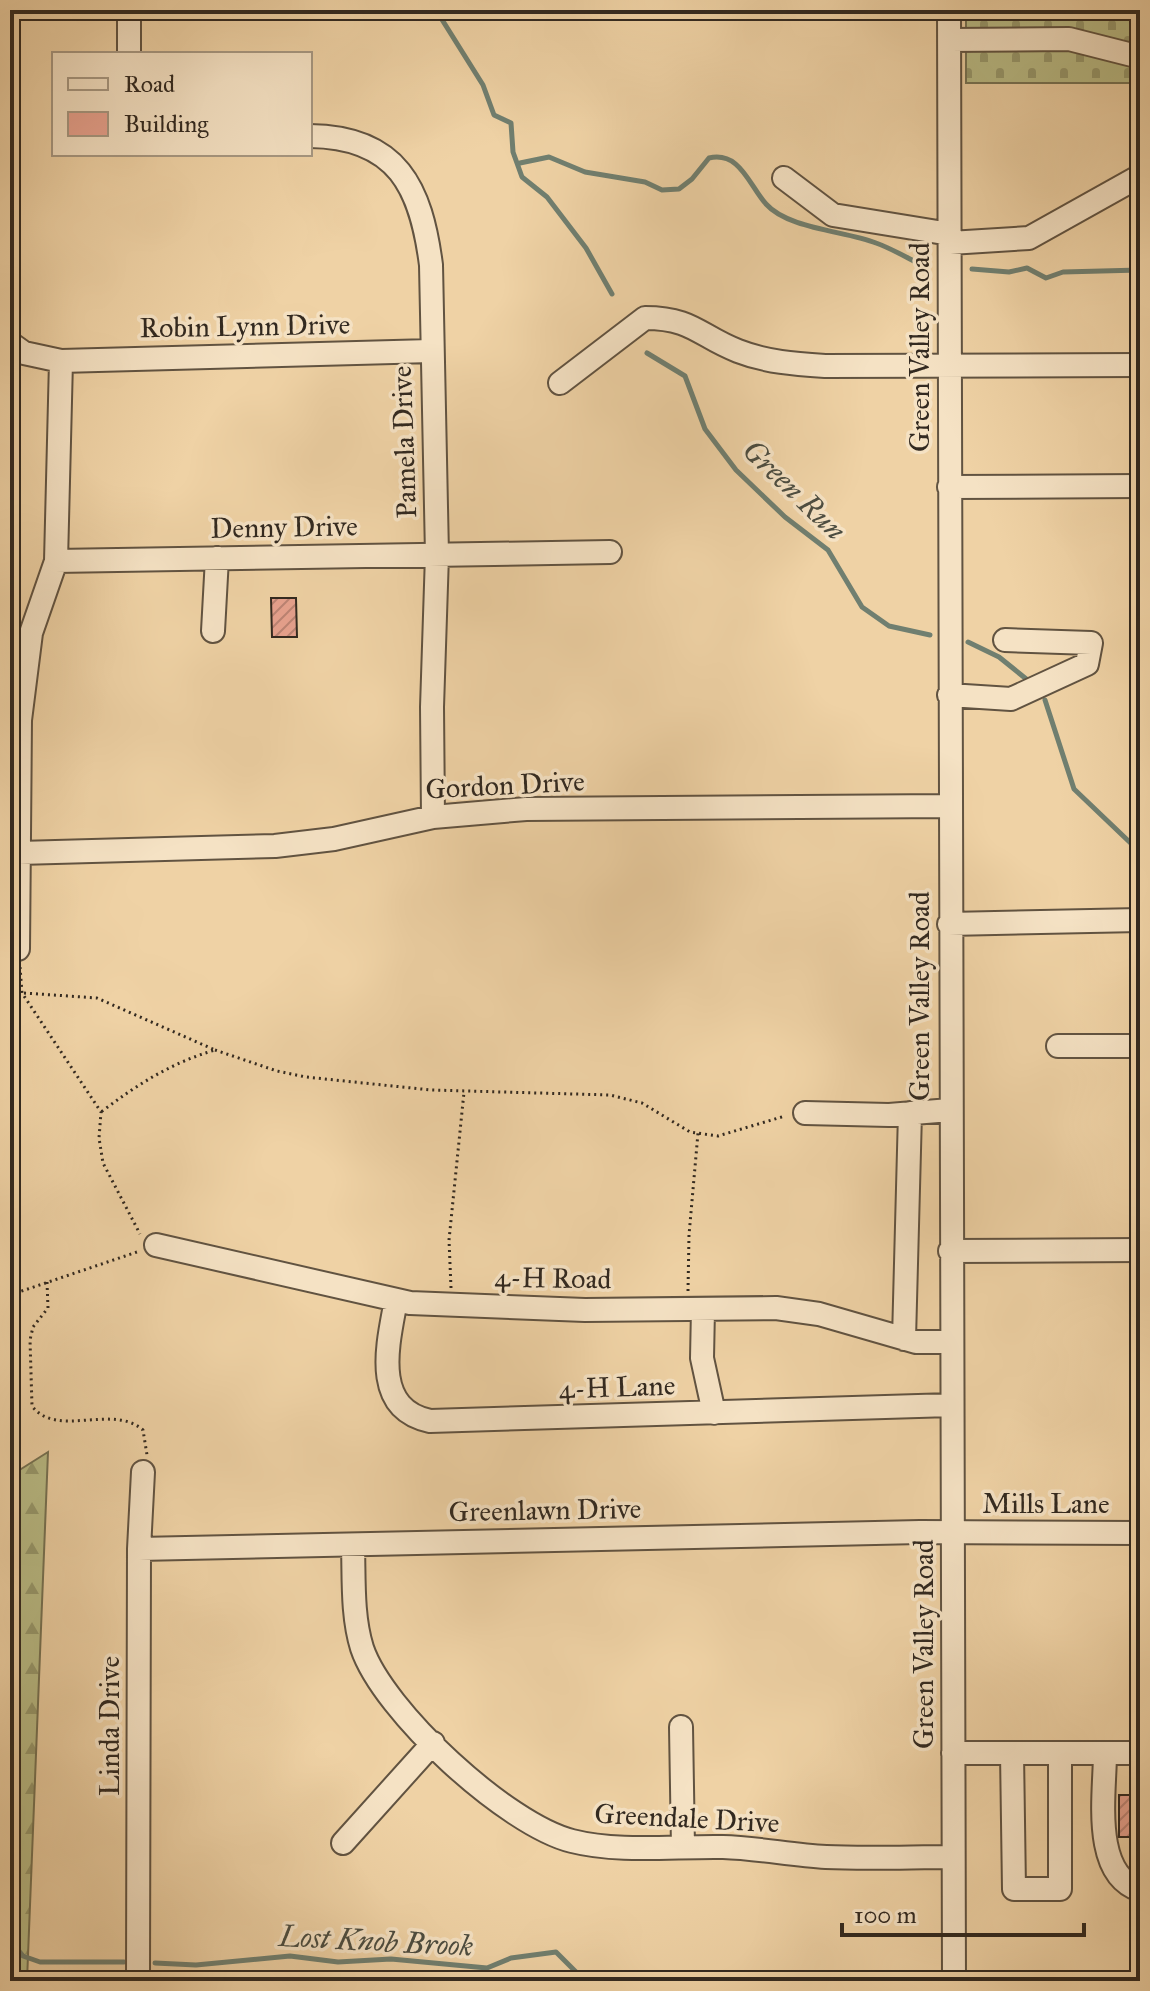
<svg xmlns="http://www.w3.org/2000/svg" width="1150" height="1991" font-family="'IM FELL Great Primer',serif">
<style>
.forest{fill:url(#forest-firs);stroke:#767253;stroke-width:2}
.cemetery{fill:url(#cemetery-stones);stroke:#767253;stroke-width:2}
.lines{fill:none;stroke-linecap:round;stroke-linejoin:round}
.stream{stroke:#707f70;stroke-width:5}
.building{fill:url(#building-hatch);stroke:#322920;stroke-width:2}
.minor-casing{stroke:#615341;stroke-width:26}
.path{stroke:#322920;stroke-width:3;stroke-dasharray:2 4;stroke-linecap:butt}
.minor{stroke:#f5e2c4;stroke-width:22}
.labels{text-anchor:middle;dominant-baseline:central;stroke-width:7;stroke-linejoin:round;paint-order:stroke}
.street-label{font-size:28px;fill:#322920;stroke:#f5e2c4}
.water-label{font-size:30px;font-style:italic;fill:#4c4d41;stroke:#f5e2c4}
</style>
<defs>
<pattern id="forest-firs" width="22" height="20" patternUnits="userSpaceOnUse" patternTransform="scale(2)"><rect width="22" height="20" fill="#b9bc86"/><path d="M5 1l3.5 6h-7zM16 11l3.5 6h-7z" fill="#97996d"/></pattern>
<pattern id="cemetery-stones" width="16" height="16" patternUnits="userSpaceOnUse" patternTransform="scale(2)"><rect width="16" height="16" fill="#b9bc86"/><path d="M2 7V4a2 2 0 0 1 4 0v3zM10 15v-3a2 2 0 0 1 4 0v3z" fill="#97996d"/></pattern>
<pattern id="building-hatch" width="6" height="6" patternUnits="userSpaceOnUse" patternTransform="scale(2)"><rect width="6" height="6" fill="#e8a28f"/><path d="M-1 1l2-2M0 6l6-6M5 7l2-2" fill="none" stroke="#bd8474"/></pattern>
</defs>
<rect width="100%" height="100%" fill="#efd2a5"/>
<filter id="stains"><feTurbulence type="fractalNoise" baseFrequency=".0025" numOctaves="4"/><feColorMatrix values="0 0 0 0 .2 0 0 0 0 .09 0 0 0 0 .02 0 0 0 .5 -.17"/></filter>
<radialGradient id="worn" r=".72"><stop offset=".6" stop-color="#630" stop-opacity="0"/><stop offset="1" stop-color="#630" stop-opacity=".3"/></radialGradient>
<path class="forest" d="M48 1452 27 1981H10V1476Z"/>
<path class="cemetery" d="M966 10H1140V83H966Z"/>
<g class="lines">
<path class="stream" d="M436 10 483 85 494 115 511 123 513 152 522 177 547 197 586 248 612 294
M520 163 549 157 585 172 645 182 662 190 679 189 692 179 709 158C740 151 749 185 766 204 788 229 846 231 876 243 893 249 909 259 926 267
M972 269 1009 272 1027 268 1046 278 1063 272 1140 270
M647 353 685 376 705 429 736 470 785 517 828 550 862 607 889 626 930 635
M968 642 999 657 1030 682
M1045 700 1074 789 1140 852
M10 1350 13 1375 10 1378
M10 1940 23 1956 40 1962H124
M155 1963 196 1965 290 1956 338 1962 391 1959 487 1968 511 1958 556 1952 578 1974 579 1981"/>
</g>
<path class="building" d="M271 598H296L297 637H272Z
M1119 1795H1140V1837H1119Z"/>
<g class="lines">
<defs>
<path id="minor" d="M129 10V54
M949 10 954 1981
M950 40 1069 39 1140 57
M310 136C398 137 421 188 431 265L437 555 432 707 433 817
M784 178 833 215 950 234
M950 243 1029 238 1140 176
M10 343 24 353 61 361 56 561 31 633 20 720 18 949
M61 361 431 351
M560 383 645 318C693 318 699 336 738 351 766 362 795 364 825 366L1140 365
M949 487 1140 486
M56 561 610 552
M213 631 217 558
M949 695 1011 699 1087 664 1091 643 1005 640
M19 853 275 846 334 839 433 817 526 809 949 806
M949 924 1140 920
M1058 1046H1140
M805 1113 889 1115 950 1110
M156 1245 410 1303 585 1310 776 1308 819 1314 916 1342H952
M950 1251 1140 1250
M396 1300C388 1344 371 1408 430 1421L951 1405
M703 1309 702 1358 714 1413
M904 1339 910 1113
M353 1546C354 1579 352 1616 362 1648 383 1711 507 1825 572 1841 619 1853 674 1846 723 1847 757 1848 791 1855 826 1857 868 1859 911 1857 953 1857
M139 1549 920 1532 1140 1533
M681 1727 683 1847
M953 1753H1140
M1012 1753 1014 1889H1060V1753
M1105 1753C1105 1793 1091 1874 1140 1890
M343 1843 433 1743
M138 1981 139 1549 143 1472"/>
</defs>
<use href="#minor" class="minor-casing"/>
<path class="path" d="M20 967 22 993 101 1112 99 1138 103 1163 140 1234
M24 993 97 998 215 1050C171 1063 138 1084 101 1112
M215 1050 277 1071 306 1077 431 1090 610 1095 642 1103 690 1132 718 1136 785 1116
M47 1282 48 1308 33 1327 30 1340 32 1406C57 1439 112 1403 143 1430L147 1455
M451 1288 449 1240 464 1092
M688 1291 689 1235 698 1133
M10 1295 137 1252"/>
<use href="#minor" class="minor"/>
</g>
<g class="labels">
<g class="street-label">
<text transform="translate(245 326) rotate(-1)">Robin Lynn Drive</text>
<text transform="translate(919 347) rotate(-90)">Green Valley Road</text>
<text transform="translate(404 442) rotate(-92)">Pamela Drive</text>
<text transform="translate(284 527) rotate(-1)">Denny Drive</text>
<text transform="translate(505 785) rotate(-3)">Gordon Drive</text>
<text transform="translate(919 996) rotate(-90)">Green Valley Road</text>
<text transform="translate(553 1278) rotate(1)">4-H Road</text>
<text transform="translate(617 1387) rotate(-2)">4-H Lane</text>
<text x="1046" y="1503">Mills Lane</text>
<text transform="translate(545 1510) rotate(-1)">Greenlawn Drive</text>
<text transform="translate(923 1644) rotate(-90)">Green Valley Road</text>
<text transform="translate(109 1726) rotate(-90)">Linda Drive</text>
<text transform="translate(687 1818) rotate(3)">Greendale Drive</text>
</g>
<g class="water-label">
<text transform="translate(794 490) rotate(44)">Green Run</text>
<text transform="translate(376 1941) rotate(3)">Lost Knob Brook</text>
</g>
</g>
<rect width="1150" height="1991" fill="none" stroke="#efd2a5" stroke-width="40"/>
<rect x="12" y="12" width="1126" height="1967" fill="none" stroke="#322920" stroke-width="4"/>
<rect x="20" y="20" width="1110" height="1951" fill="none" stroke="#322920" stroke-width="2"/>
<rect x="52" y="52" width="260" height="104" fill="#f5e2c4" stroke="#a79882" stroke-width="2"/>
<rect x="68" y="78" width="40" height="12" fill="#f5e2c4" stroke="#a79882" stroke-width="2"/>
<text x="124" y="92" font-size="24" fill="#322920">Road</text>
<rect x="68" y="112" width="40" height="24" fill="#e8a28f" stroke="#a79882" stroke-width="2"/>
<text x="124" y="132" font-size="24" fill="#322920">Building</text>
<path d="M842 1923v12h242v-12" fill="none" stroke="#322920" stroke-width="4"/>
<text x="854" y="1923" font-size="24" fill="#322920" stroke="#f5e2c4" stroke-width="6" paint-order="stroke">100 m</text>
<rect width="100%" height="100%" filter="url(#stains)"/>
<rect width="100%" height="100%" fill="url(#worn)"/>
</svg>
